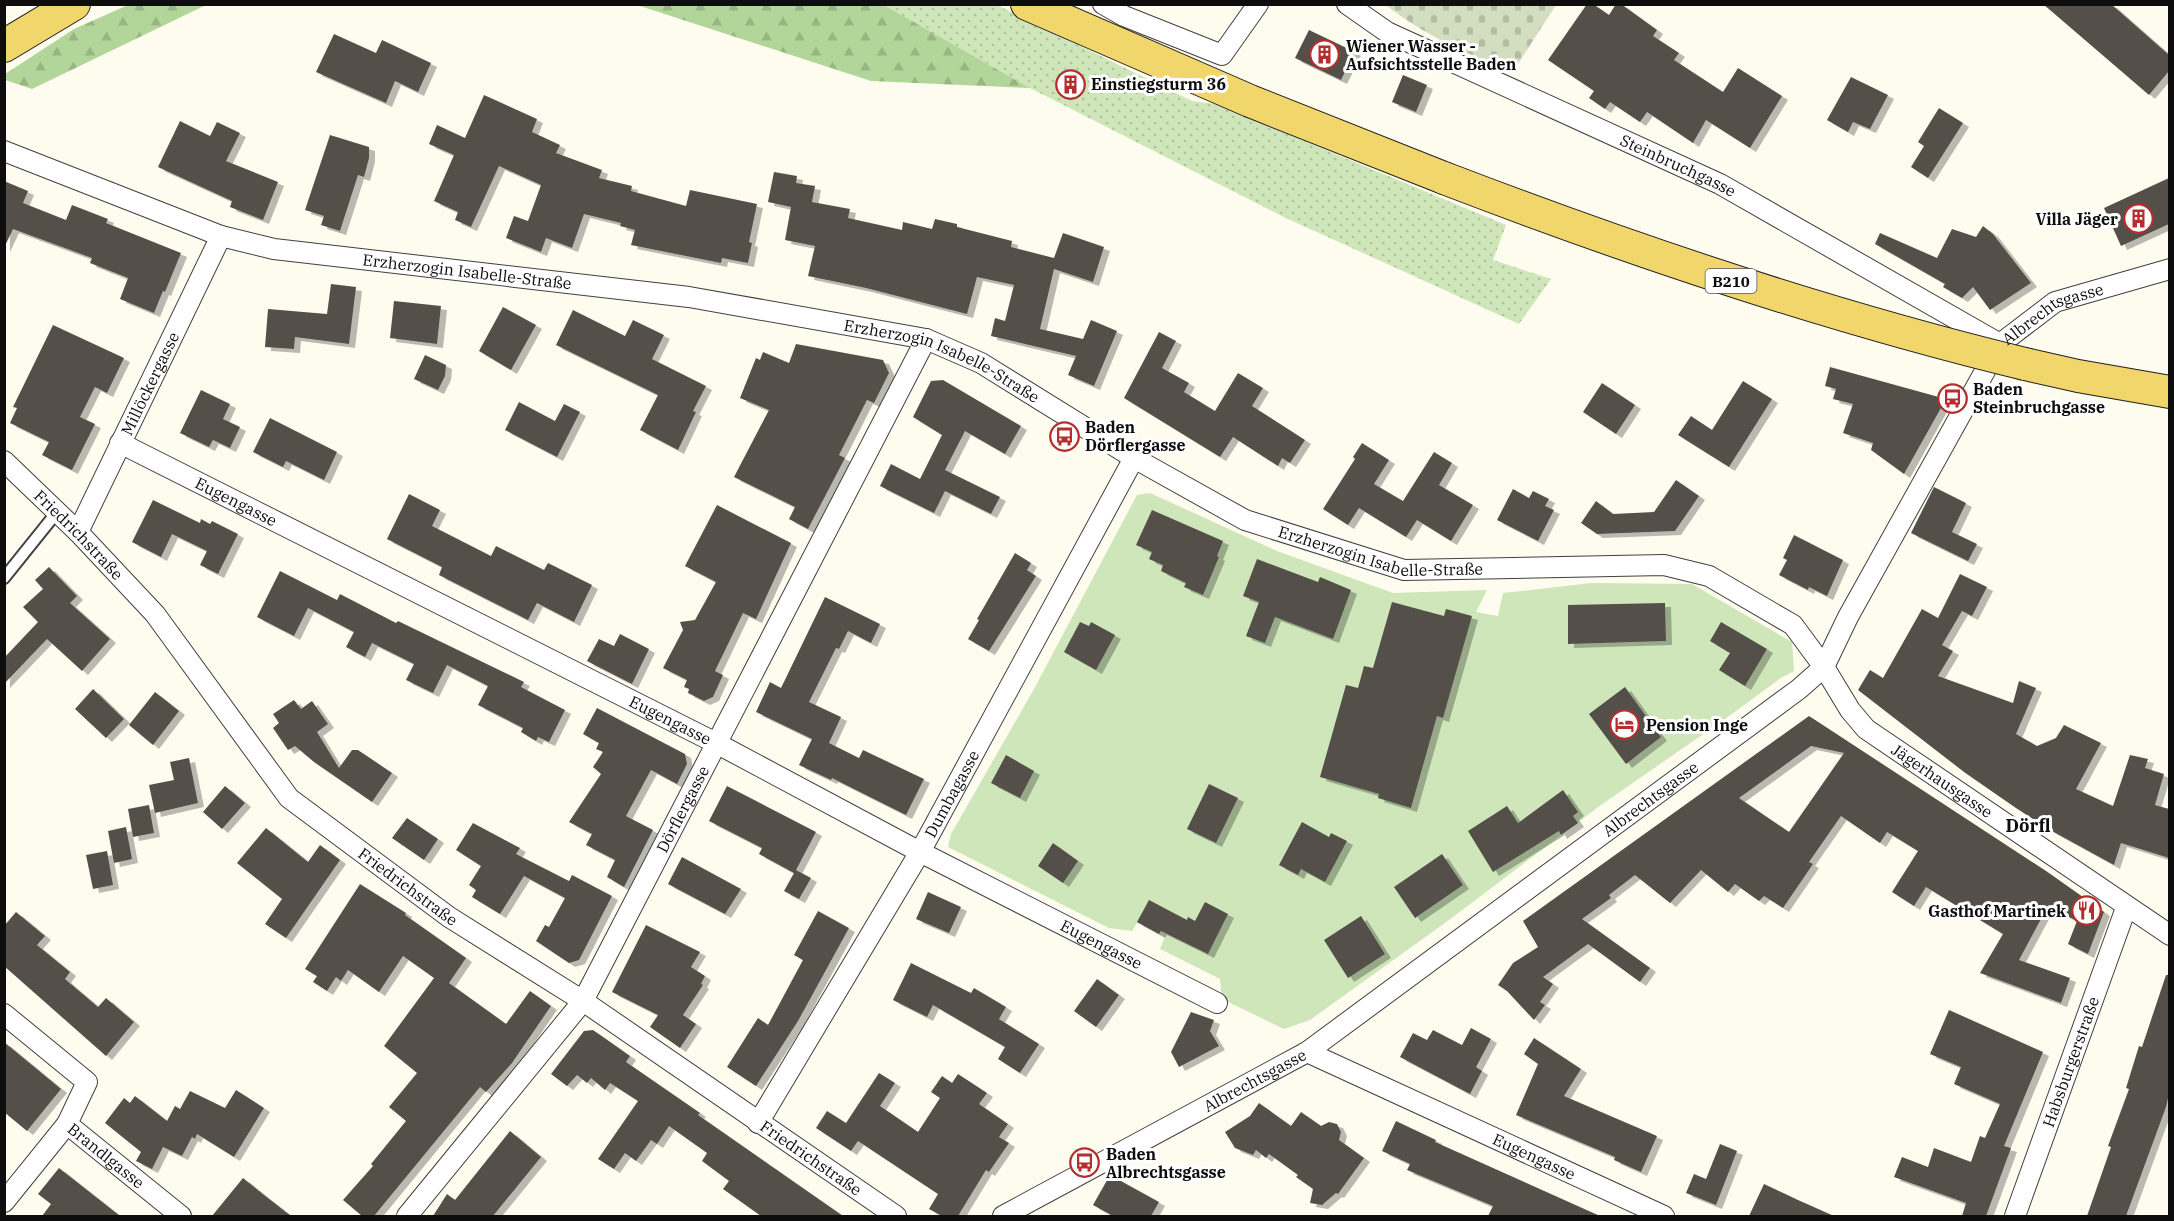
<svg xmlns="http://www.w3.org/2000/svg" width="2174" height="1221" font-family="'IBM Plex Serif',serif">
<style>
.grass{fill:url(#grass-dots)}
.forest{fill:url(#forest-firs)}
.cemetery{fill:url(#cemetery-stones)}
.garden{fill:#cee6b9}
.building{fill:#554f4a;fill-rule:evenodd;filter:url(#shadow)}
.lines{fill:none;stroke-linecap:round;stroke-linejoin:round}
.lane-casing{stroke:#404040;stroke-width:14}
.street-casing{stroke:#404040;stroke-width:22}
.primary-casing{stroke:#1e1e1e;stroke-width:34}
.lane{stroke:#fff;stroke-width:10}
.street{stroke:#fff;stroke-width:20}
.primary{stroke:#f0d66b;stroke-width:32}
.primary-bridge-casing{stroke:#1e1e1e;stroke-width:34;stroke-linecap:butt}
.primary-bridge{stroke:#f0d66b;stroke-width:32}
.labels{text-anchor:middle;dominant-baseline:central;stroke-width:6;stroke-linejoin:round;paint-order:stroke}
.shield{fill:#fff;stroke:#565656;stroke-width:1.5}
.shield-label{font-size:15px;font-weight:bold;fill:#0d0d0d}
.poi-label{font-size:16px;font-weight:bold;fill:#0d0d0d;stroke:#fff;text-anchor:start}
.street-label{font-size:16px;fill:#0d0d0d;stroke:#fff}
.neighbourhood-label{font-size:18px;font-weight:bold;fill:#0d0d0d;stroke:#fff}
</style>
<defs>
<pattern id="grass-dots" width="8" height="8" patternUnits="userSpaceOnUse" patternTransform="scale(1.5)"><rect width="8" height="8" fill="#cee6b9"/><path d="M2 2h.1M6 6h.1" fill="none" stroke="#b0c49e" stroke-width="1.8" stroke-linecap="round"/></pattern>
<pattern id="forest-firs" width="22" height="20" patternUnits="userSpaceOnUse" patternTransform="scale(1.5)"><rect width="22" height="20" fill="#b2d69a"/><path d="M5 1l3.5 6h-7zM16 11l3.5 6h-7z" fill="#98b684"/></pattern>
<pattern id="cemetery-stones" width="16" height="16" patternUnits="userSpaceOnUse" patternTransform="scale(1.5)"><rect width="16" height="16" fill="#d3dec0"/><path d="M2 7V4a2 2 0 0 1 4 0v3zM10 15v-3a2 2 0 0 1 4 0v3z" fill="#b4bda4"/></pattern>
<filter id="shadow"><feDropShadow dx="6" dy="4" stdDeviation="0" flood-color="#0004"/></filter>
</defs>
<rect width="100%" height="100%" fill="#fefcee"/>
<path class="grass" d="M995 4 1192 101 1215 104 1506 225 1493 260 1551 279 1519 324 1286 218 1030 88 884 5Z"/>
<path class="forest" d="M128 5H206L32 89 5 80V74L74 29Z
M637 5H884L1030 88 871 81Z"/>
<path class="cemetery" d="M1386 5H1556L1512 73C1469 54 1423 35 1386 5Z"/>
<path class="garden" d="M1150 493 1277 551 1393 593 1487 590 1476 612 1498 616 1503 593 1592 583 1692 584 1792 642 1794 671 1781 678 1725 719 1601 805 1449 920 1310 1020 1284 1029 1222 999 1220 979 1160 949 1165 937 1137 923 1132 931 1109 928 948 847 951 834 1034 689 1137 495Z"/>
<path class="building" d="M1587 4H1593L1609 15 1616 4H1621L1657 30 1653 36 1679 53 1674 60 1723 92 1738 68 1782 96 1750 148 1706 120 1693 143 1647 112 1640 122 1610 102 1605 109 1589 98 1594 91 1548 60Z
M2043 4H2111L2169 55V71L2149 95Z
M1309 30 1355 52 1341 80 1295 58Z
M334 34 376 53 382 40 431 63 418 92 395 81 386 103 316 72Z
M1403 75 1427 85 1416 112 1392 102Z
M1851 77 1888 95 1870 129 1853 122 1848 132 1827 120Z
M484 95 537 119 532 132 560 145 556 153 602 170 599 178 632 186 631 191 686 206 690 190 757 204 749 242 752 243 748 263 722 258 721 263 631 245 635 230 620 226 621 223 584 214 572 248 546 238 541 252 506 238 514 216 528 221 541 185 499 166 471 227 455 220 458 212 434 201 454 155 429 144 437 125 465 138Z
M1939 108 1963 123 1928 178 1911 167 1924 146 1918 142Z
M180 121 210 136 217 122 240 133 226 161 278 182 263 220 230 207 232 201 158 167Z
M330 135 369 147V158L364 177 358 175 340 231 321 225 324 216 305 210Z
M774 172 797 176 796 183 815 186 812 202 850 209 848 218 902 230 903 222 932 229 935 219 957 224V227L1012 241 1011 247 1054 258 1063 233 1104 247 1093 282 1054 269 1040 329 1083 339 1091 320 1117 331 1094 386 1068 375 1076 356 991 336 995 318 1005 321 1014 285 977 277 967 314 866 288 808 276 815 246 785 240 791 207 768 202Z
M2169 178V224L2121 246 2104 208Z
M4 181 28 191 23 203 66 220 72 205 108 219 106 223 181 253 165 292 163 291 154 313 120 299 128 278 90 263 92 258 13 229 4 248Z
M1983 226 1993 234 2031 283 1990 310 1973 287 1962 298 1943 287 1945 284 1875 244 1880 233 1937 258 1952 229 1976 237Z
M331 284 356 287 349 344 295 337 294 349 265 347 268 309 327 314Z
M394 301 441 306 437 344 390 338Z
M503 307 536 325 511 370 479 351Z
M573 310 625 336 633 320 664 335 652 359 706 386 693 411 696 412 678 450 640 430 658 395 556 345Z
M53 325 124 358 107 393 95 387 80 417 95 424 72 470 42 455 49 442 10 423 17 408 13 407Z
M1159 332 1176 341 1162 368 1189 383 1184 392 1215 411 1238 373 1263 388 1252 406 1305 440 1290 463 1282 458 1278 466 1233 437 1220 457 1124 398Z
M796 344 883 360 889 373 874 403 867 400 839 455 845 458 808 529 789 519 795 507 734 477 769 410 740 398 756 358 760 360 763 352 789 363Z
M425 355 446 365 445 376 438 390 414 379Z
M1830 367 1946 399 1904 474 1871 450 1873 443 1843 433 1853 404 1833 399 1836 389 1825 386Z
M943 380 1021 426 1005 454 965 431 945 470 1000 497 991 514 945 491 934 513 880 486 891 464 920 479 942 435 913 417 931 381Z
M1743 381 1772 399 1729 467 1678 435 1691 416 1712 430Z
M1602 383 1635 405 1616 434 1583 412Z
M201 390 230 404 223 419 240 427 230 448 213 440 209 447 180 433Z
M519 402 555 421 564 404 580 412 557 457 505 430Z
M270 418 337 452 324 480 286 461 283 467 253 452Z
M1362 443 1389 460 1374 484 1403 501 1434 452 1452 463 1439 485 1473 505 1451 541 1417 520 1406 537 1359 508 1348 525 1323 509 1355 459 1353 457Z
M1676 480 1699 496 1675 531 1597 534 1581 523 1596 501 1613 514 1654 512Z
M1934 487 1966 503 1952 532 1977 544 1968 561 1911 533Z
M1513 489 1529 498 1533 491 1549 499 1545 506 1554 510 1538 541 1497 520Z
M409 494 440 510 432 526 491 556 496 546 544 570 548 563 592 585 574 622 537 603 528 620 439 575 442 567 387 539Z
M153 500 200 523 201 519 210 524 212 521 238 534 218 574 200 565 207 551 172 534 161 557 132 542Z
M717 505 791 543 756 619 743 613 715 671 723 675 713 697 704 701 688 693 689 689 684 687 687 680 663 668 683 630 680 622 695 620 716 582 685 566Z
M1152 510 1223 541 1217 556 1219 557 1203 595 1184 587 1186 583 1161 571 1163 565 1149 559 1152 552 1136 545Z
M1794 535 1843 560 1827 596 1809 587 1808 590 1779 575 1787 560 1783 558Z
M1015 553 1031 563 1027 570 1036 576 989 651 968 639 979 620 977 619Z
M1257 559 1318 582 1320 577 1351 590 1333 639 1275 617 1265 643 1246 636 1259 602 1243 596Z
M49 567 77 596 70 603 110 639 82 671 47 639 4 684V658L38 622 23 607 43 589 35 580Z
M280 571 337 600 340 594 396 623 398 621 524 682 521 687 565 710 549 742 538 737 536 741 521 732 523 728 478 705 488 686 447 665 433 693 406 680 414 664 372 643 365 657 346 647 354 632 308 608 294 636 257 617Z
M1960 574 1987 587 1972 616 1962 611 1942 645 1953 651 1938 676 2013 703 2019 681 2036 688 2016 734 2037 746 2056 738 2064 725 2101 743 2076 789 2113 806 2130 755 2148 759 2145 768 2164 774 2155 805 2169 809V858L2121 843 2114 865 2052 831 2016 808 1964 772 1858 690 1870 670 1883 678 1922 609 1938 618Z
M825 597 880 624 871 643 848 631 839 649 836 648 809 702 841 717 829 743 859 758 863 750 924 779 906 815 832 778 831 780 799 765 812 739 756 712 770 682 781 688Z
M1392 602 1444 616 1446 609 1472 616 1443 718 1437 716 1411 808 1378 798 1379 794 1320 777 1346 685 1358 688 1364 666 1373 668Z
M1665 603 1666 641 1568 644V605Z
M1080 622 1089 626 1091 622 1115 635 1096 670 1064 652Z
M1721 622 1767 649 1745 686 1719 670 1730 653 1710 641Z
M620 634 649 649 632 684 587 661 599 639 614 646Z
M1625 687 1661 737 1626 764 1589 714Z
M93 689 124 719 106 738 75 709Z
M155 692 179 711 153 745 129 725Z
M294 700 301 709 312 701 328 724 317 732 339 768 352 750H358L392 773 372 802 314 762 295 746 288 750 273 728 279 723 273 714Z
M597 708 685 754 687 764 677 784 651 770 626 816 653 830 624 887 607 877 615 860 586 845 592 834 569 822 601 774 593 767 603 752 596 749 599 743 583 734Z
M1809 716 2046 871 2104 912 2088 954 2068 944 2077 921 2048 906 2019 960 2070 978 2061 1003 1980 973 2003 934 1926 887 1914 906 1892 892 1918 851 1887 832 1880 843 1841 816 1809 862 1813 864 1783 908 1764 896 1759 901 1735 884 1728 892 1701 870 1670 903 1635 875 1609 895 1611 898 1582 919 1650 968 1640 982 1588 944 1543 977 1553 984 1540 1002 1545 1005 1534 1020 1507 991 1498 985 1513 963 1538 947 1523 921ZM1811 746 1844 753 1789 832 1739 798Z
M1006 755 1034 771 1020 798 991 783Z
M189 758 198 803 155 813 149 785 174 780 170 762Z
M1209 784 1238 798 1216 843 1187 829Z
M225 786 245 803 222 829 203 812Z
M727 786 816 832 796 870 811 878 799 899 784 891 794 873 759 854 762 848 709 821Z
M1563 790 1578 812 1573 816 1578 823 1561 835 1559 831 1493 872 1468 831 1507 806 1518 823Z
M149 805 154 833 133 837 128 809Z
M407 818 438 839 424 860 392 838Z
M1302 822 1329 837 1331 833 1347 841 1325 882 1301 869 1298 875 1279 865Z
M473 823 520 848 516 854 569 881 572 875 612 896 579 960 569 963 536 941 545 925 549 927 565 898 524 876 500 914 472 897 476 890 469 885 481 866 456 850Z
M126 827 132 859 114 863 108 831Z
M266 828 308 862 320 845 340 860 286 938 265 924 282 899 237 863Z
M1053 843 1078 861 1063 883 1038 866Z
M107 851 113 885 93 889 86 855Z
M1442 854 1463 885 1415 918 1394 887Z
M682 857 741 889 725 914 668 884Z
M360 884 406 913 405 915 466 958 449 983 506 1024 530 991 551 1006 512 1063 486 1092 480 1087 374 1216H362L343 1200 373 1166 371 1164 406 1121 389 1107 417 1073 384 1046 434 978 403 956 379 992 348 970 341 981 336 977 327 991 313 982 317 976 305 969Z
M928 892 961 907 949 933 916 919Z
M1149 900 1187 920 1188 917 1195 921 1205 902 1228 914 1208 954 1161 931 1159 934 1137 922Z
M818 911 849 928 798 1021 756 1086 727 1067 758 1018 768 1025 803 960 794 955Z
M16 912 45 936 37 945 70 972 65 979 98 1007 106 998 134 1022 106 1056 4 966V926Z
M1361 916 1385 954 1348 978 1324 940Z
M646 925 700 952 691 967 705 976 701 984 703 985 683 1015 696 1024 680 1048 650 1027 658 1015 612 992Z
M911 963 971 993 974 988 1006 1007 999 1019 1039 1044 1020 1073 998 1059 1005 1047 933 1005 927 1017 893 1000Z
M2166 975H2169V1094L2166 1107 2126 1216H2087L2111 1147 2108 1146 2129 1089 2126 1088 2139 1046 2142 1047Z
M1097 979 1119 995 1096 1027 1074 1011Z
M1949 1010 2043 1052 2004 1146 2011 1148 1986 1216H1962L1966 1203 1894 1177 1902 1157 1928 1167 1934 1148 1971 1162 1980 1136 1985 1138 2000 1104 1954 1084 1961 1067 1930 1054Z
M1191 1012 1214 1020 1210 1031 1219 1046 1179 1067 1171 1052Z
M1471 1028 1491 1039 1476 1067 1482 1071 1470 1094 1400 1057 1413 1033 1427 1040 1433 1030 1462 1045Z
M593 1030 630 1056 626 1062 700 1113 698 1115 843 1216H761L723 1189 729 1181 702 1161 707 1153 669 1126 657 1144 651 1140 636 1161 625 1153 614 1169 598 1159 638 1101 610 1083 605 1090 591 1078 587 1083 577 1075 567 1086 551 1074 584 1031Z
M1534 1038 1581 1069 1564 1096 1657 1136 1641 1172 1614 1160 1615 1157 1516 1115 1538 1064 1524 1054Z
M4 1042 61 1089 27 1131 4 1112Z
M879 1073 895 1083 880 1106 918 1132 940 1098 931 1092 942 1076 952 1083 958 1074 987 1093 979 1104 1008 1124 999 1137 1009 1143 989 1172 986 1170 958 1216H942L929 1209 938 1194 858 1141 851 1151 816 1128 827 1111 846 1123Z
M236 1090 264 1108 234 1157 197 1134 195 1139 192 1137 182 1156 163 1147 152 1169 136 1161 141 1152 105 1123 124 1098 130 1103 135 1096 167 1121 175 1106 180 1109 190 1091 225 1108Z
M1259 1103 1291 1126 1301 1112 1321 1126 1329 1122 1337 1124 1341 1132 1339 1140 1364 1158 1338 1194 1336 1193 1322 1205 1310 1203 1313 1189 1296 1177 1298 1175 1269 1154 1266 1158 1256 1150 1253 1155 1235 1148 1225 1132 1250 1116Z
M1396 1121 1436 1140 1435 1142 1600 1216H1488L1493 1206 1407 1170 1410 1164 1382 1151Z
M510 1131 541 1157 493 1216H433L447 1194 455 1200Z
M1720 1144 1737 1151 1716 1205 1686 1193 1694 1174 1706 1179Z
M59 1168 120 1216H42L51 1204 38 1194Z
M1110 1175 1159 1202 1151 1216H1113L1093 1205Z
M243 1178 264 1195 291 1216H212Z
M1764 1184 1798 1200 1834 1216H1749Z"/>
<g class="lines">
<defs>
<path id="lane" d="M4 578 57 512"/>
<g id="street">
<path d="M1103 4 1124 16 1222 55 1258 4"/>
<path id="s1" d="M1347 4 1387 32 1720 184 2000 344"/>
<path id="s2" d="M4 151 221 236 274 249 689 297 926 339 981 363 1134 458 1245 520 1404 570 1664 565 1709 576 1793 625 1824 667 1850 710 1866 729 2170 935"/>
<path id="s3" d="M120 443 716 743 920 852 1217 1003"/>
<path id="s4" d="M4 461 78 532 155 614 289 798 449 917 583 1001 896 1216"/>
<path id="s5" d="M78 532 221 236"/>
<path id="s6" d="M4 1014 87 1082 67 1124 181 1216"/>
<path id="s7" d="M1307 1052 1664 1216"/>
<path id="s8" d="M758 1123 920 852 1134 458"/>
<path d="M4 1202 67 1124"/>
<path id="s9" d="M407 1216 583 1001 926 339"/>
<path id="s10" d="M1003 1216 1307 1052 1799 689 1824 667 1848 617 2000 344 2055 302 2170 269"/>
<path id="s11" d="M2015 1216 2126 908"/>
</g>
<path id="primary" d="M1027 4 1250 101 1444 178
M4 46 74 4
M2025 364 2078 376 2170 392"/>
</defs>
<use href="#lane" class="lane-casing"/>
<use href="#street" class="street-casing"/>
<use href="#primary" class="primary-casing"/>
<use href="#lane" class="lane"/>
<use href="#street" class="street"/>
<use href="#primary" class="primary"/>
<defs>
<path id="primary-bridge" d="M1444 178C1634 251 1827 316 2025 364"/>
</defs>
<use href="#primary-bridge" class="primary-bridge-casing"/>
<use href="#primary-bridge" class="primary-bridge"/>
</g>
<defs>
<symbol id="building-ring" viewBox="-11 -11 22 22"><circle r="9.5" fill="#fff" stroke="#b42e2d" stroke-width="1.5"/><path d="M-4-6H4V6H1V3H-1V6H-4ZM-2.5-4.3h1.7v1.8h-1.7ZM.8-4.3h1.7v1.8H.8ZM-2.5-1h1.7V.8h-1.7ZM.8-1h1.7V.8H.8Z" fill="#b42e2d"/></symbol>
<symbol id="bus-ring" viewBox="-11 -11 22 22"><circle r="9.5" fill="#fff" stroke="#b42e2d" stroke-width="1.5"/><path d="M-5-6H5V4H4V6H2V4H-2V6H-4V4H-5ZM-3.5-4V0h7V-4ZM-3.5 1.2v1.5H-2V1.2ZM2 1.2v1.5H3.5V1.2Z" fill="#b42e2d"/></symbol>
<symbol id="hotel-ring" viewBox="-11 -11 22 22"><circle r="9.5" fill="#fff" stroke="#b42e2d" stroke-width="1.5"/><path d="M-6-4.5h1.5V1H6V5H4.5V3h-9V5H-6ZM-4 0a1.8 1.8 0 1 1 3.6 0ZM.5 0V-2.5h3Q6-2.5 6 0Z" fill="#b42e2d"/></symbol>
<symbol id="restaurant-ring" viewBox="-11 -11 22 22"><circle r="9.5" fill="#fff" stroke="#b42e2d" stroke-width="1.5"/><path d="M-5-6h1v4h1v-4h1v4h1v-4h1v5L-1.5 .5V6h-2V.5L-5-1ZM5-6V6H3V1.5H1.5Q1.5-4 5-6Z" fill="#b42e2d"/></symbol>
</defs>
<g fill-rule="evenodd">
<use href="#building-ring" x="1308" y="38" width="33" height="33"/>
<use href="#building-ring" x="1054" y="68" width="33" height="33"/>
<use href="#building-ring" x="2122" y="202" width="33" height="33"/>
<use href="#bus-ring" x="1936" y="382" width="33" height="33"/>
<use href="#bus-ring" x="1048" y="420" width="33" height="33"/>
<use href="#hotel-ring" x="1608" y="708" width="33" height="33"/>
<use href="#restaurant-ring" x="2070" y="894" width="33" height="33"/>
<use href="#bus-ring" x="1068" y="1146" width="33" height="33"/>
</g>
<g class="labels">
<rect class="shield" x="1705.5" y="269" width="51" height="24" rx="4.5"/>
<g class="shield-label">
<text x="1731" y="281">B210</text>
</g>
<g class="poi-label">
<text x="1346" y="46">Wiener Wasser -<tspan x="1346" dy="18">Aufsichtsstelle Baden</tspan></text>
<text x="1091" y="84">Einstiegsturm 36</text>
<text x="2118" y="219" text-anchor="end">Villa Jäger</text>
<text x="1973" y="389">Baden<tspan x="1973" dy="18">Steinbruchgasse</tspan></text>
<text x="1085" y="427">Baden<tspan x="1085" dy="18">Dörflergasse</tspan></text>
<text x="1646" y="725">Pension Inge</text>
<text x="2066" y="911" text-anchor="end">Gasthof Martinek</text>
<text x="1106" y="1154">Baden<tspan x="1106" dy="18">Albrechtsgasse</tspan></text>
</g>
<g class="street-label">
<text stroke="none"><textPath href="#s1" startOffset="369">Steinbruchgasse</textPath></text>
<text stroke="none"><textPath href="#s2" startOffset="482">Erzherzogin Isabelle-Straße</textPath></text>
<text stroke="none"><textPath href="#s10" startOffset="1420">Albrechtsgasse</textPath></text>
<text stroke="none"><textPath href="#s2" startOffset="968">Erzherzogin Isabelle-Straße</textPath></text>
<text stroke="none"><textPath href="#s5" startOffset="165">Millöckergasse</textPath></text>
<text stroke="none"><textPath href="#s3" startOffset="130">Eugengasse</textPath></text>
<text stroke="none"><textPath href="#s4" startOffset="105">Friedrichstraße</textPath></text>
<text stroke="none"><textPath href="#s2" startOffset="1454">Erzherzogin Isabelle-Straße</textPath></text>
<text stroke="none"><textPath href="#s3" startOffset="616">Eugengasse</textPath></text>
<text stroke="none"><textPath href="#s2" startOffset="2103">Jägerhausgasse</textPath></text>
<text stroke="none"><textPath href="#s8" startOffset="382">Dumbagasse</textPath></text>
<text stroke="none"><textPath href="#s10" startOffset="772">Albrechtsgasse</textPath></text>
<text stroke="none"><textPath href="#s9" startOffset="494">Dörflergasse</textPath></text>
<text stroke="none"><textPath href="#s4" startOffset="591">Friedrichstraße</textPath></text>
<text stroke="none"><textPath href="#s3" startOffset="1102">Eugengasse</textPath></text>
<text stroke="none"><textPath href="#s11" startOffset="164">Habsburgerstraße</textPath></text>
<text stroke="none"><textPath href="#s10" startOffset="286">Albrechtsgasse</textPath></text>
<text stroke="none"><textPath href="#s6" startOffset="204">Brandlgasse</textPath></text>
<text stroke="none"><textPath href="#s7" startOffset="250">Eugengasse</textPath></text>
<text stroke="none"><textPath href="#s4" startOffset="1077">Friedrichstraße</textPath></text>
</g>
<g class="neighbourhood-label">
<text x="2028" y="825">Dörfl</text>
</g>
</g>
<rect width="2174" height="1221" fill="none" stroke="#0d0d0d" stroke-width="12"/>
</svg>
